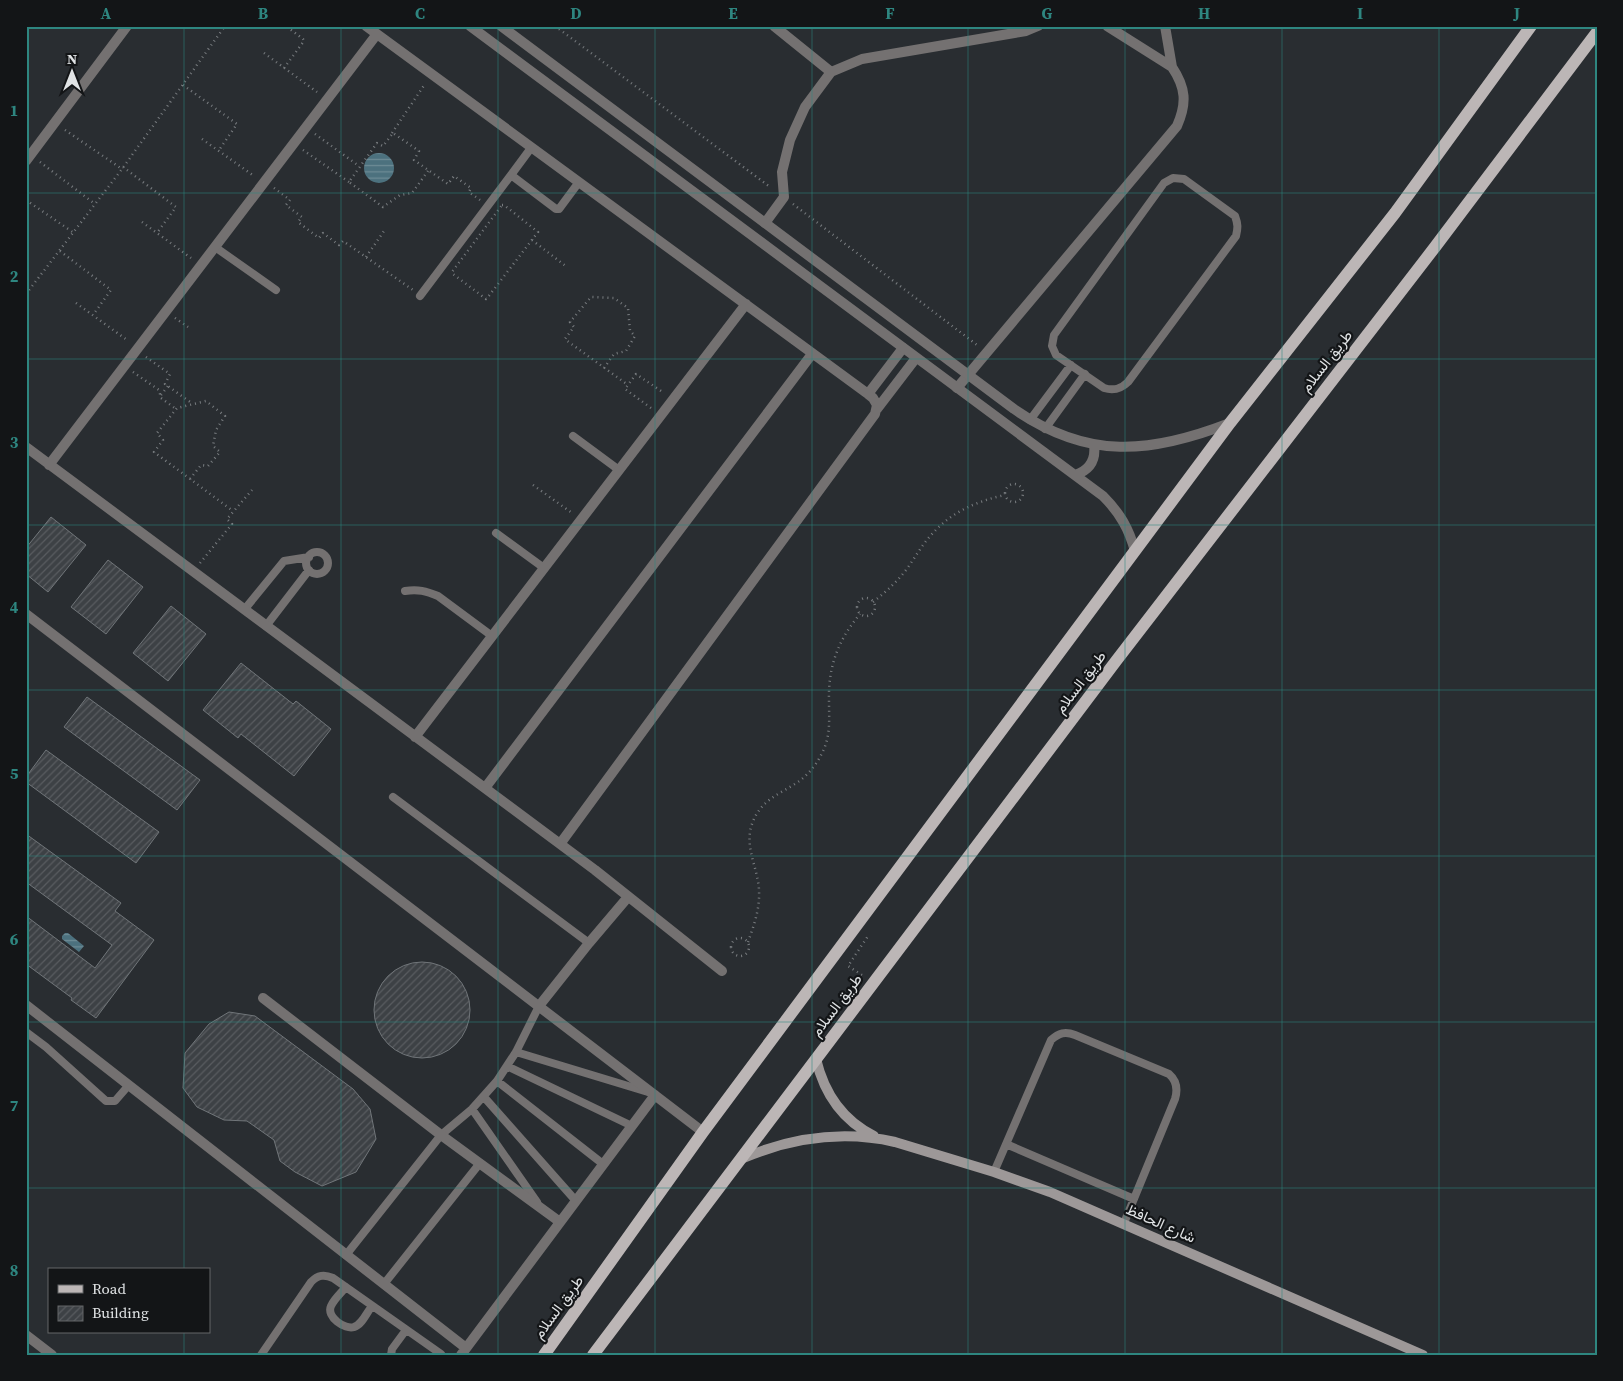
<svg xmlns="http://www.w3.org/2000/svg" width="1623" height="1381" font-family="'Source Serif 4',Vazirmatn,serif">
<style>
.water{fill:url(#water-rules)}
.building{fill:url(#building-hatch);stroke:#707579}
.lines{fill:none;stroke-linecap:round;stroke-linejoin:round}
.path{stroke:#797d80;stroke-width:2.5;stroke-dasharray:1 4;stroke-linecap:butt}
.service{stroke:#747171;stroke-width:8}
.minor{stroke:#747171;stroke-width:10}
.tertiary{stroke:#747171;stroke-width:10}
.secondary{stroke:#9d9898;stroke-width:10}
.primary{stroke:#bcb6b6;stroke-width:12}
.grid{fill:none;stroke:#2e8680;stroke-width:1;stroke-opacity:0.55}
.labels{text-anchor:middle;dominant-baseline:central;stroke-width:4.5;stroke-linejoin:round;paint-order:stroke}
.street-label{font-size:15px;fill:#e0e3e5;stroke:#131517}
.neatline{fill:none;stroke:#2e8680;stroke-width:2}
.grid-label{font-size:16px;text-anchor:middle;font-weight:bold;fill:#2e8680}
</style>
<defs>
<pattern id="water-rules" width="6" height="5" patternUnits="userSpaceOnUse" patternTransform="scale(1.25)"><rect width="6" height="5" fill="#4c717e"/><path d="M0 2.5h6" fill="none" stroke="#6e8c96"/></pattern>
<pattern id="building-hatch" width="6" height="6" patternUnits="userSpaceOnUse" patternTransform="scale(1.25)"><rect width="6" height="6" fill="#3d4145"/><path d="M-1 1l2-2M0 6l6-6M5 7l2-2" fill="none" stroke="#595c60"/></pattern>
</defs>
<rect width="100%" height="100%" fill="#292d31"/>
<path class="water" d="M364 168a15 15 0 1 1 30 0a15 15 0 1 1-30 0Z
M65 933H68L84 946 79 952 62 939V936Z"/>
<path class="building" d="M51 517 86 545 48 592 26 574V548Z
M108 560 143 587 106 634 71 607Z
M171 606 206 634 168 681 133 653Z
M241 663 293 704 296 701 331 729 294 776 241 734 238 738 203 710Z
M87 697 200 780 177 810 64 727Z
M46 750 159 832 136 863 26 782V777Z
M26 834 121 903 115 911 154 940 96 1018 71 1000 72 998 26 964V916L95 968 112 945 26 882Z
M374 1010a48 48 0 1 1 96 0a48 48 0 1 1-96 0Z
M229 1012 255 1016 353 1089 370 1109 376 1139 356 1172 322 1186 295 1172 280 1161 274 1140 247 1121 224 1120 197 1107 183 1088 185 1053 209 1024Z"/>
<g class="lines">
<path class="path" d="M555 26 770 187
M264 53 317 92
M284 68 304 41 303 39 286 26
M183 85 237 124 219 150
M65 130 122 169
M392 133 425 84
M315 134 359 166
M202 139 254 176
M303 150 349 182
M40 162 95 204
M123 167 176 207 157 233
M428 171 412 193 400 195 383 207 349 182 377 143 383 146 393 133 419 151 414 160 448 184 454 176 471 188 469 192 480 200
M274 188 290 200 286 205 302 217 298 222 319 238 323 233 339 245 343 241 413 290
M26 200 74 233
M793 204 977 345
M502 205H504L538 232 488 297 486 299 453 274 452 272Z
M142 222 191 258
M532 240 567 267
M60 251 111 290 93 315
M366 257 384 231
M26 294 122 169 225 26
M76 303 127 340
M175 318 188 327
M146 357 170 374 165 384 193 404
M604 368 614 354 626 351 635 336 630 331 628 308 614 298 591 297 570 322 574 327 565 339 566 340 628 385
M133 372 159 390 161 398 176 409
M161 395 168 386
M651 408 625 389 636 374 664 393
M190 479 201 465 208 466 220 452 213 446 216 430 225 416 206 401 177 408 157 433 163 440 154 452 233 511
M1005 493a9 9 0 1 1 18 0a9 9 0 1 1-18 0Z
M533 485 572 513
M200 563 232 524 227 519 252 490
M857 607a9 9 0 1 1 18 0a9 9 0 1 1-18 0Z
M873 602C887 591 899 580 909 566 917 554 924 542 934 532 953 511 978 501 1005 495
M731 947a9 9 0 1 1 18 0a9 9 0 1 1-18 0Z
M748 942C754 925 760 909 759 890 758 868 744 847 752 824 760 800 780 794 798 782 808 775 817 764 822 753 831 736 829 719 829 701 828 667 838 640 860 614
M862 975 848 966 868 936 866 935"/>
<path class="service" d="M531 148 511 175 556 209H559L579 182
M1173 178 1184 179 1235 216C1238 224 1238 228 1236 236L1128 382C1121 389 1114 391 1104 388L1056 355 1052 346 1054 335 1164 183Z
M215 247 276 290
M420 296 511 175
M1030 420 1071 365
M1045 429 1085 374
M573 436 619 470
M496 533 544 568
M306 563a11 11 0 1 1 22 0a11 11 0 1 1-22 0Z
M405 591C418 589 426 591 438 596L492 636
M244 610 284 561 309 557
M266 626 309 570
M393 797 589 943
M26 1032 46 1047 106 1101H115L128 1086
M516 1052 648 1092
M507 1066 632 1126
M497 1081 603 1164
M484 1097 576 1201
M472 1109 537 1202
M1006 1144 1134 1199
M994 1172 1051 1040C1059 1033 1065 1031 1075 1035L1169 1074C1177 1081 1178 1089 1175 1099L1124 1223
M346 1255 441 1135 472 1109 497 1081 516 1052 539 1006
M384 1284 480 1163
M346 1287C341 1293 334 1299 331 1306 326 1317 345 1330 354 1327 362 1325 367 1312 372 1306
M261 1355 311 1282C318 1275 324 1274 333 1278L441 1354
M391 1355 392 1349 406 1330"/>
<path class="minor" d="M366 26 868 394 873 398 877 405 875 414 560 844
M774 26 831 72
M1165 26 1172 67
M26 161 127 26
M765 223 784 197 782 172 790 140 805 107 831 72 862 59 1026 31 1038 26
M957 388 1177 126C1187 103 1186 88 1172 67L1107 26
M868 394 903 348
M877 409 916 358
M26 447 595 870 722 971
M49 465 377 34
M26 614 703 1132
M415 737 746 304
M485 788 812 354
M263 998 441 1135 560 1222
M26 1005 466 1348
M539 1006 589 943 628 897
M26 1335 52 1355
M461 1355 655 1095"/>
<path class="tertiary" d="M470 26 1103 496C1120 513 1129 529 1135 551
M501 26 1014 409C1088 460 1150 454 1230 423
M1075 475C1090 470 1096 460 1094 445"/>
<path class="secondary" d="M816 1059C824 1093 842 1120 874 1136
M741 1159C790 1138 842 1130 895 1142L994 1172 1050 1192 1423 1355"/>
<path class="primary" d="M544 1355 703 1132 1230 423 1395 213 1531 26
M593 1355 1116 661 1435 247 1597 32"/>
</g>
<path class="grid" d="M184 26V1270M341 26V1355M498 26V1355M655 26V1355M812 26V1355M968 26V1355M1125 26V1355M1282 26V1355M1439 26V1355M26 193H1597M26 359H1597M26 525H1597M26 690H1597M26 856H1597M26 1022H1597M26 1188H1597M184 1332V1355"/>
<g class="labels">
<g class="street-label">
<text transform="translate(1326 361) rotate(-52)">طريق السلام</text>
<text transform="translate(1080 682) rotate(-53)">طريق السلام</text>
<text transform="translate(836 1005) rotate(-53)">طريق السلام</text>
<text transform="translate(1161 1223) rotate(24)">شارع الحافظ</text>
<text transform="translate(558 1307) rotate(-54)">طريق السلام</text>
</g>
</g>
<rect width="1623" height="1381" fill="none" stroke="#131517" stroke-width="55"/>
<rect x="48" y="1268" width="162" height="65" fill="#131517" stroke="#656769"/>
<rect x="58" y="1285" width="25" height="8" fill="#bcb6b6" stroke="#656769"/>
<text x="92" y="1294" font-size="15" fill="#e0e3e5">Road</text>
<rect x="58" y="1306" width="25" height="15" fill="url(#building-hatch)" stroke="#656769"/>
<text x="92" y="1318" font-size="15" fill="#e0e3e5">Building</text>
<g transform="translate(72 72)" stroke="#131517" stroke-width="4" paint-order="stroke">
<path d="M0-4L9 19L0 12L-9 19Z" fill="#e0e3e5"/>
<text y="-8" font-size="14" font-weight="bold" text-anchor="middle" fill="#e0e3e5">N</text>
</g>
<rect x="28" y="28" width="1568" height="1326" class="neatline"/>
<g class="grid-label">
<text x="106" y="19">A</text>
<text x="263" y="19">B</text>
<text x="420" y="19">C</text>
<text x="576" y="19">D</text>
<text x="733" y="19">E</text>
<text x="890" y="19">F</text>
<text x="1047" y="19">G</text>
<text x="1204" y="19">H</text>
<text x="1360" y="19">I</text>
<text x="1517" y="19">J</text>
<text x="14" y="116">1</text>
<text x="14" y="282">2</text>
<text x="14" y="448">3</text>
<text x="14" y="613">4</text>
<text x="14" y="779">5</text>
<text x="14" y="945">6</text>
<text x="14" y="1111">7</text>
<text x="14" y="1276">8</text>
</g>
</svg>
